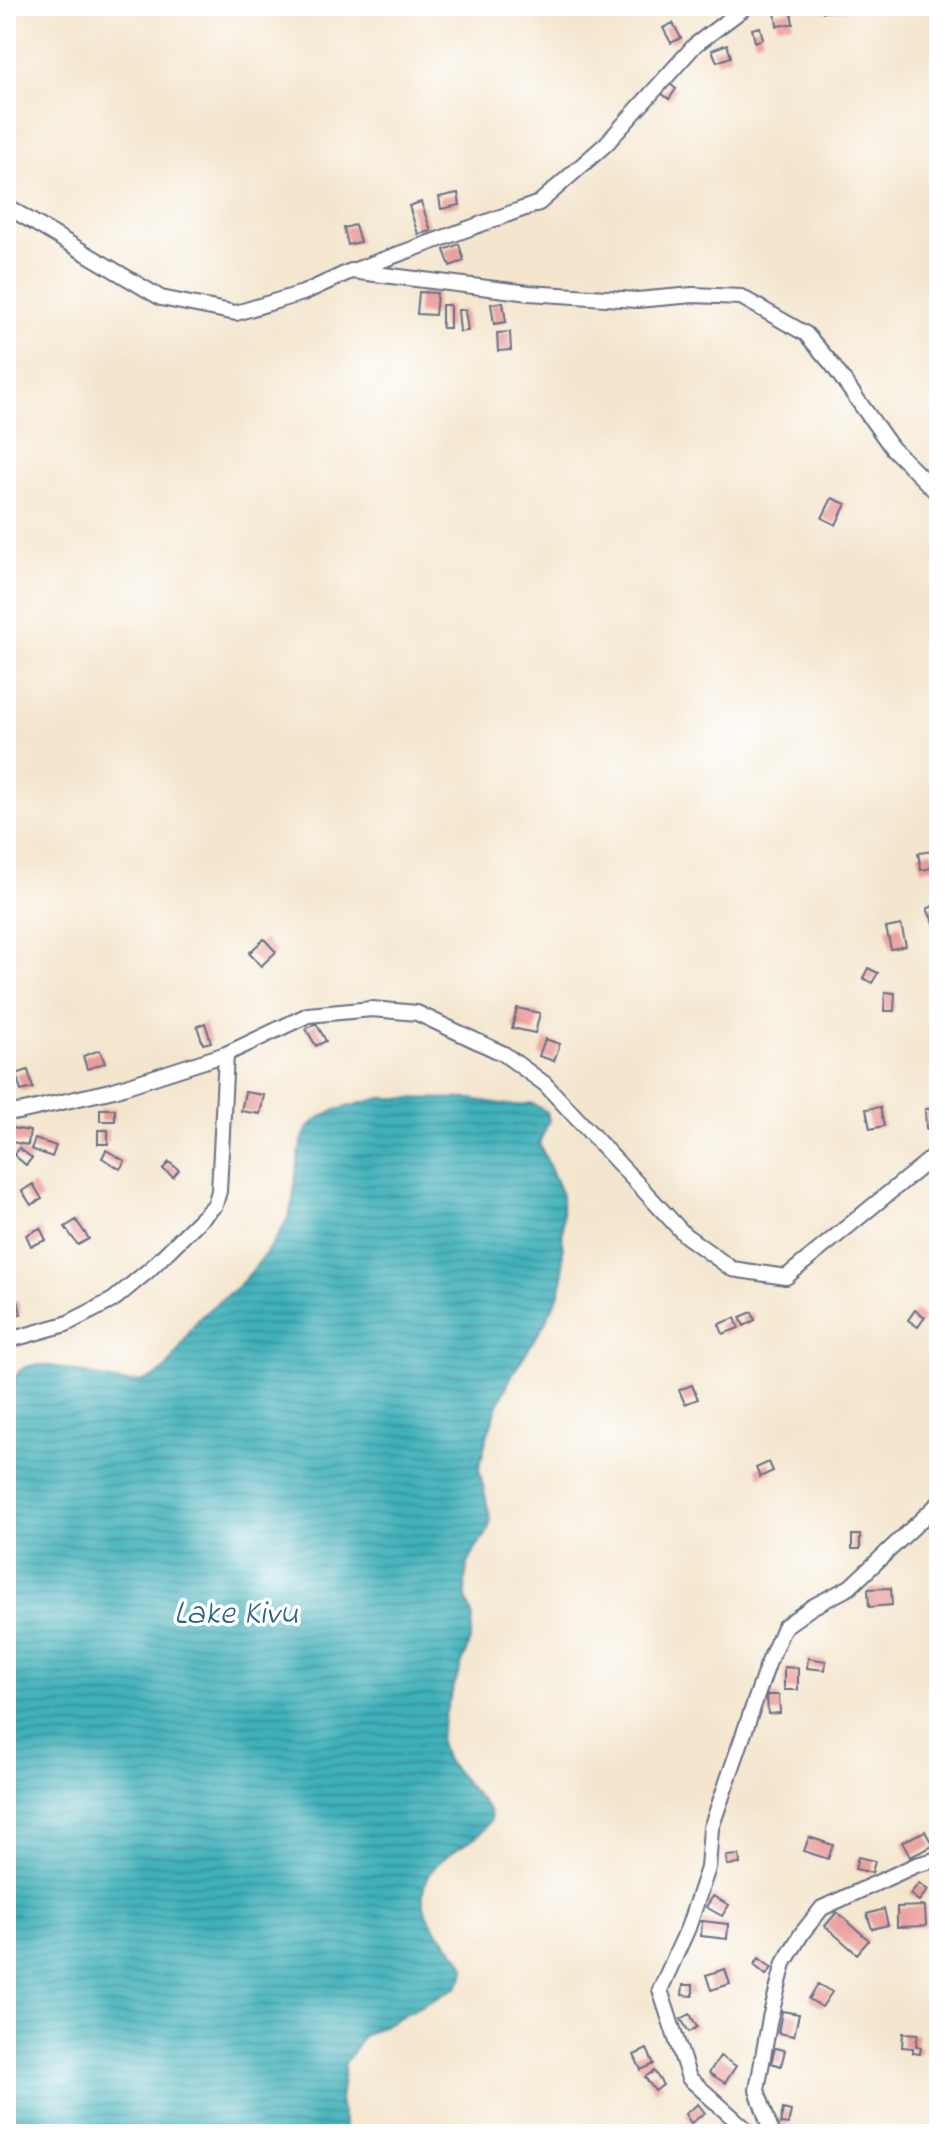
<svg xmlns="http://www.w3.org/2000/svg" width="945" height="2140" font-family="'Indie Flower',sans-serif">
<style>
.water{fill:url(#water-rules);stroke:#2e708c;stroke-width:2}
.building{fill:#e99c99}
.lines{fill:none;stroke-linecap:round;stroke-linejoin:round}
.street-casing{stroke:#676f85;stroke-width:18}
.street{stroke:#fff;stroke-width:14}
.labels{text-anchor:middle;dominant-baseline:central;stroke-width:7;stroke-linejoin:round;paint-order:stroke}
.water-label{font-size:34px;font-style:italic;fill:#2a6383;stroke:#fff}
</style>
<defs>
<pattern id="water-rules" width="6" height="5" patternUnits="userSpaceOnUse" patternTransform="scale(2)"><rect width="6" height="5" fill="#40b0ba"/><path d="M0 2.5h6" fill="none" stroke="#35909a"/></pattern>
</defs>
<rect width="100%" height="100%" fill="#fff"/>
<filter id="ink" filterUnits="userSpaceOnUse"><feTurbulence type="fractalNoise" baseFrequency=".0125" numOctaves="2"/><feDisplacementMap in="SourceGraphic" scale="16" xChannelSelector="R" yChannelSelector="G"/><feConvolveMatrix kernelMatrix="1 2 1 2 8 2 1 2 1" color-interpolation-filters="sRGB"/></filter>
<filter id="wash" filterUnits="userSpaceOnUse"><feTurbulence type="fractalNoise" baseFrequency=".006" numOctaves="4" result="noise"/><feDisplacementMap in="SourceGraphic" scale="32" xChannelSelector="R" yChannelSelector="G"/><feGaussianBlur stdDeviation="1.8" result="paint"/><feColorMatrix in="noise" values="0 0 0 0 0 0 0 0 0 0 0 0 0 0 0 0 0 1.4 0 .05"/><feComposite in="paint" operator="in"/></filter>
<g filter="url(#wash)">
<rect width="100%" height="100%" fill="#f4e6ce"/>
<path class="water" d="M381 1098 471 1099 515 1106 531 1103 547 1112 549 1121 539 1143 562 1195 563 1277 559 1294 545 1323 513 1373 497 1407 486 1440 479 1469 491 1521 486 1535 477 1546 468 1564 465 1579 466 1598 473 1618 471 1637 448 1704 439 1738 445 1759 489 1810 491 1818C483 1845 427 1852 423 1892 419 1926 467 1954 465 1971 464 1977 459 1983 456 1988L363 2036 345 2063 340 2099 346 2134H6V1401C12 1392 13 1375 22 1369 55 1350 134 1408 167 1367 179 1353 186 1335 197 1321 209 1307 226 1297 239 1285 254 1271 276 1240 286 1222 300 1195 291 1144 313 1123 330 1108 360 1104 381 1098Z"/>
<g id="blocks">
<path class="building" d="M822 6H847V10L823 12Z
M791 10 793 24 777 26 775 12Z
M673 23 681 38 671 43 663 28Z
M760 27 763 39 755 42 752 29Z
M727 44 731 57 717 62 712 50Z
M669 83 676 89 669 99 661 93Z
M458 193 460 205 441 209 439 197Z
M421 202 431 231 418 234 409 206Z
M355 225 360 242 348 245 344 228Z
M459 244 464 261 450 266 444 250Z
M419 292 437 293 435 315 417 314Z
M503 302 506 322 494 324 491 304Z
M442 305H450V328H442Z
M458 310H465L468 331 460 332Z
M510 332 511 350 498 351 497 333Z
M832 498 846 504 836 525 822 518Z
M933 851 936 867 921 870 918 853Z
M939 903V933L927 909Z
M901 925 906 946 891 949 886 928Z
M264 939 276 952 261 966 249 953Z
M939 958V984H938L932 961Z
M868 968 878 973 872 983 863 978Z
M885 992 895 993 894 1011H884Z
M517 1008 540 1013 535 1033 512 1028Z
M205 1023 211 1042 203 1044 197 1026Z
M316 1023 326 1041 316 1046 306 1029Z
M545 1039 560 1044 554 1061 539 1056Z
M100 1050 105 1063 87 1069 83 1056Z
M28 1070 33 1088 21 1091 16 1074Z
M245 1092 264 1095 260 1114 241 1111Z
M880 1107 884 1126 870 1129 866 1109Z
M939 1108V1128L926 1129 925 1109Z
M100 1109H115V1121H100Z
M6 1127 30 1131 28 1145 6 1141Z
M98 1130H108V1144H98Z
M35 1139 56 1146 52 1157 31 1149Z
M19 1148 32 1158 26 1165 14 1155Z
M106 1150 125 1161 120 1169 102 1158Z
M169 1162 179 1170 173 1177 163 1169Z
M33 1184 42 1199 31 1205 22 1191Z
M76 1220 89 1239 78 1245 65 1227Z
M40 1228 46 1240 31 1246 26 1235Z
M18 1301 21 1314 6 1316V1303Z
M915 1310 925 1317 918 1327 908 1320Z
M752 1312 755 1320 744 1326 740 1317Z
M735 1318 739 1328 723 1334 719 1324Z
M692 1385 698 1399 685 1404 679 1390Z
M769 1462 773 1471 760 1477 756 1468Z
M852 1535H860V1549H852Z
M891 1588 892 1605 869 1607 868 1589Z
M808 1658 826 1661 825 1670 807 1668Z
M784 1667 798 1668V1690H784Z
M767 1695H779L780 1713 768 1714Z
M925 1831 933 1846 910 1857 902 1842Z
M809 1837 833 1845 828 1859 804 1851Z
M739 1855 740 1864 727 1865 726 1856Z
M858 1857 875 1861 872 1873 855 1869Z
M919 1883 928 1890 919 1901 910 1894Z
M713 1896 729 1905 722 1916 706 1907Z
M925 1906 926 1926 897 1927V1907Z
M884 1909 888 1925 872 1929 867 1914Z
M837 1912 869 1940 857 1954 825 1926Z
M702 1921 728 1924 727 1939 701 1936Z
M759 1958 772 1968 766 1975 754 1965Z
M725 1969 730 1984 711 1990 706 1975Z
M818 1984 832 1992 822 2007 809 1999Z
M683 1985H693V1996L682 1995Z
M782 2011 799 2014 794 2036 778 2033Z
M690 2014 697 2027 689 2032 681 2019Z
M903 2033 918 2034 916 2046 921 2047 920 2054 913 2053V2048L902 2047Z
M775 2048 785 2050 781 2066 771 2063Z
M647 2049 654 2064 641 2070 634 2055Z
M720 2056 736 2066 725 2083 709 2073Z
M654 2071 663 2085 655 2091 645 2077Z
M698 2104 705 2113 691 2123 685 2114Z
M783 2109 791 2111 788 2125 780 2124Z"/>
</g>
</g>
<g filter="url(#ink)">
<use href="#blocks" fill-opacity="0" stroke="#676f85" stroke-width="2"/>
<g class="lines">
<defs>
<path id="street" d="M6 206 161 298 236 313 303 293 351 271 529 293 637 300 693 295 741 297 806 334 831 363 892 448 939 495
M355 270 539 203 606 144 695 45 747 6
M6 1111 19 1112 114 1090 226 1054 308 1015 372 1009 417 1013 504 1054 545 1084 685 1235 732 1269 786 1277 939 1152
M6 1341 66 1324 113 1300 149 1270 215 1205 219 1191 226 1054
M751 2134 689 2078 660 1990 688 1928 708 1868 711 1828 768 1664 784 1627 812 1607 850 1587 939 1503
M772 2134 757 2090 770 2018 784 1963 802 1933 822 1908 916 1865 939 1859"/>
</defs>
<use href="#street" class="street-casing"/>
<use href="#street" class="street"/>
</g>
</g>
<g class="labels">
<g class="water-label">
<text x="236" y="1615">Lake Kivu</text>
</g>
</g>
<rect width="945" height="2140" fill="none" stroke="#fff" stroke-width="32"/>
</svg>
